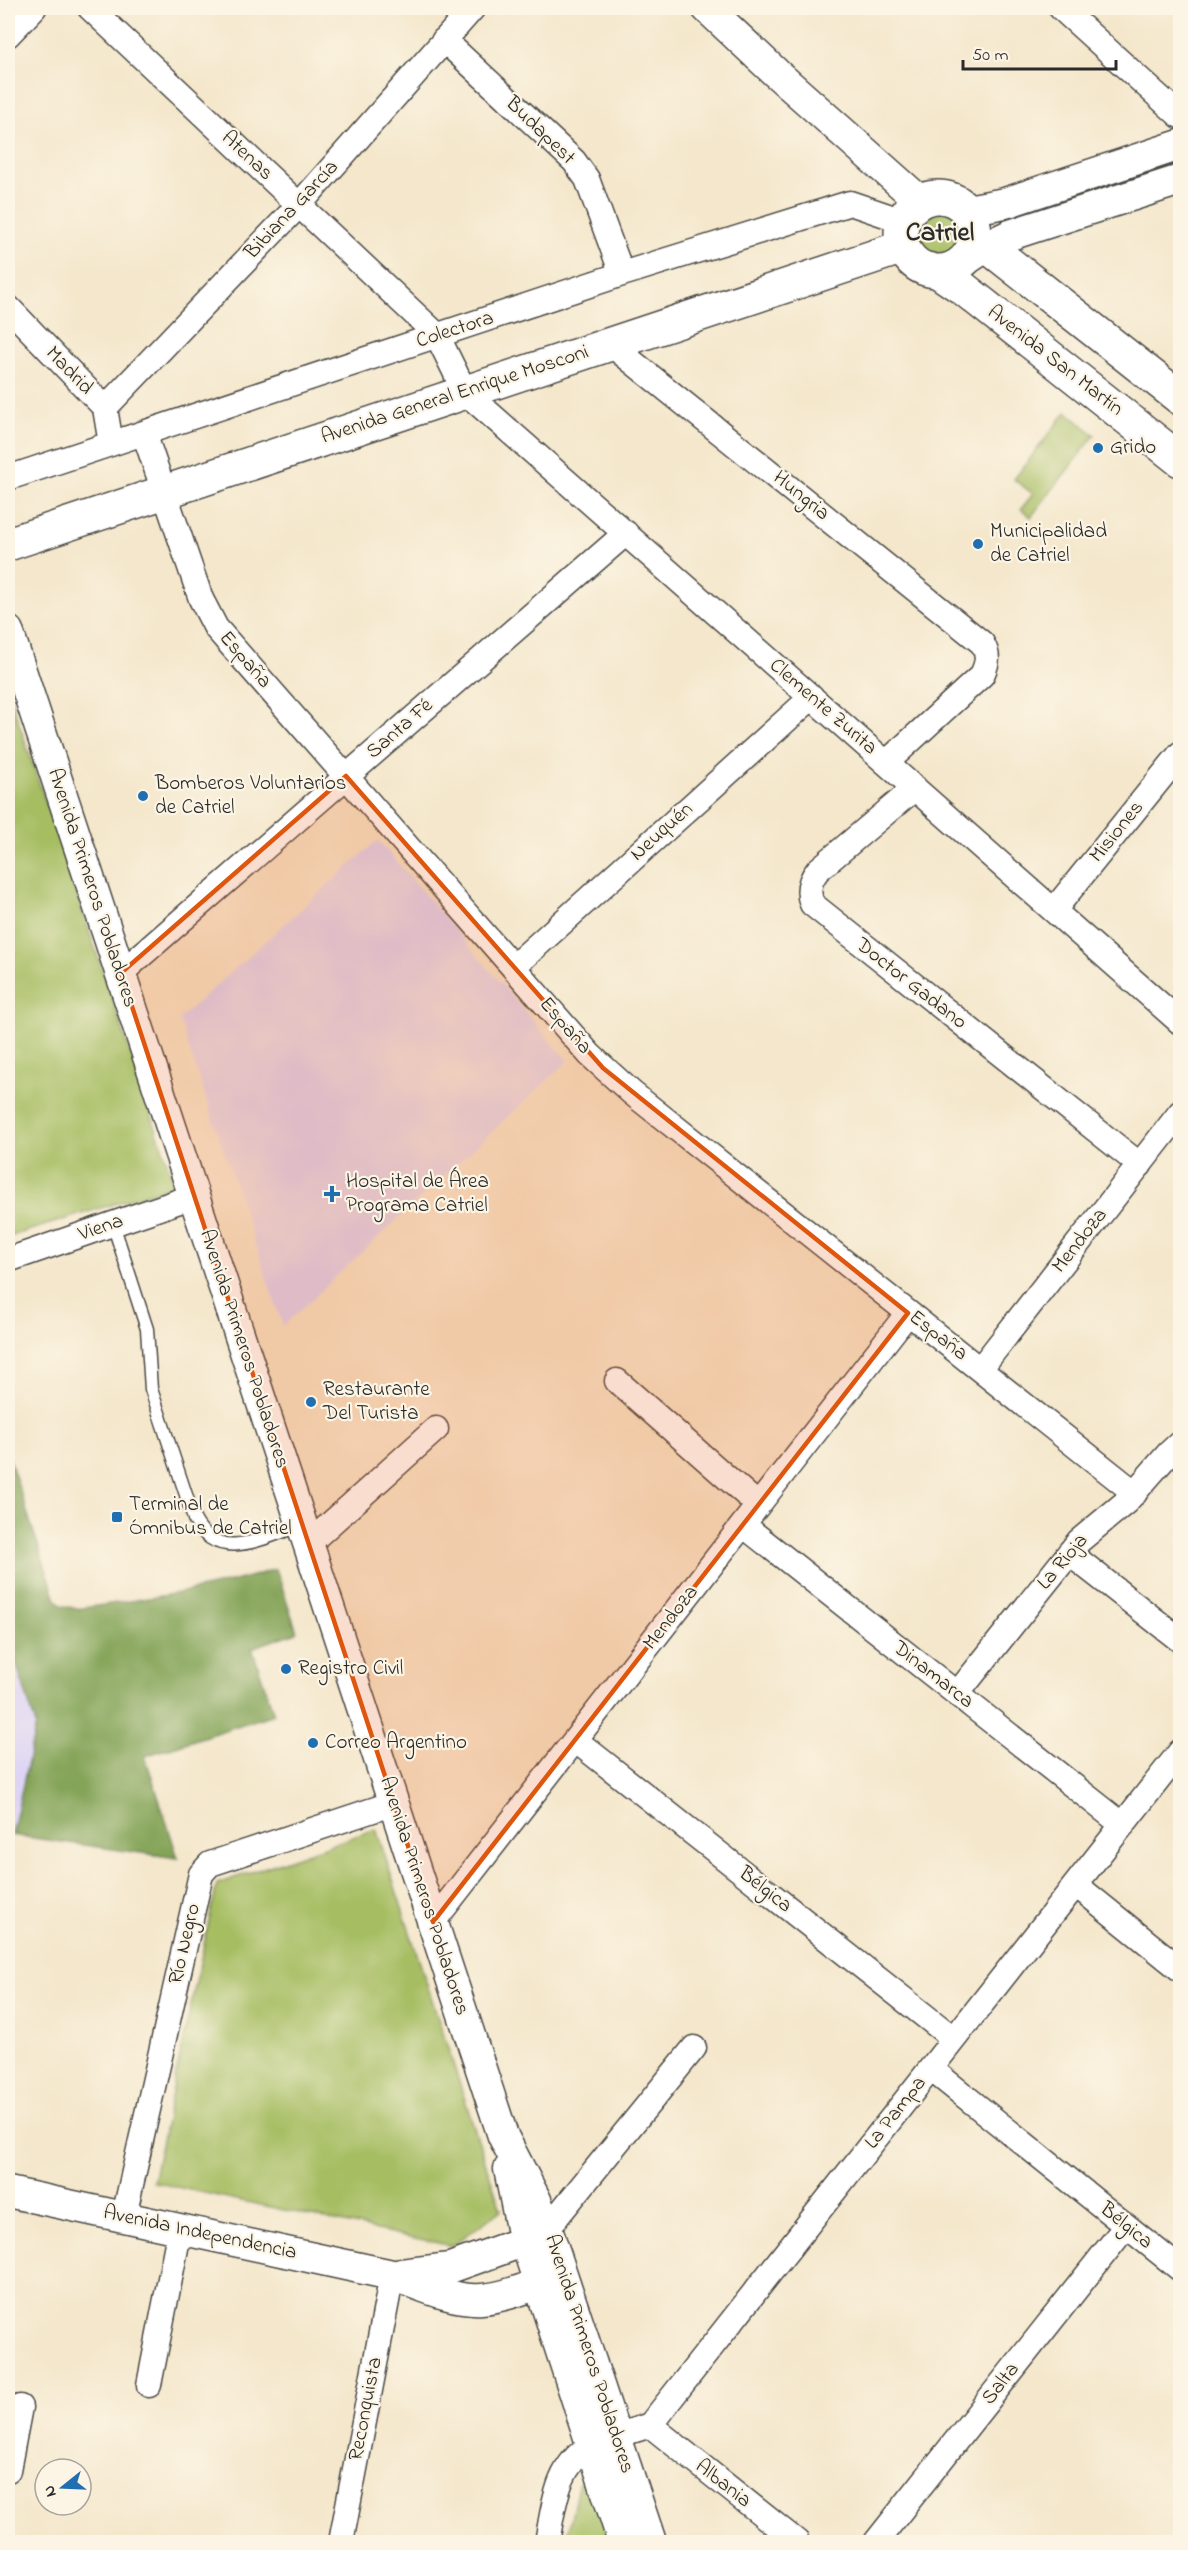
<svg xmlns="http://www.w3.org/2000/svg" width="1188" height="2550" font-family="'Indie Flower',sans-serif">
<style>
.built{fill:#ded5f5}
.green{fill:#a6bd62;stroke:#687446;stroke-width:1.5}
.forest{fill:#84a458;stroke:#586842;stroke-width:1.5}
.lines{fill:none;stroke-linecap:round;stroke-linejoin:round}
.service-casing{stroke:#494743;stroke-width:15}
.minor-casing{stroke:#494743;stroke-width:27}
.tertiary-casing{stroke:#494743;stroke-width:33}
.secondary-casing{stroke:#494743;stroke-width:36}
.service{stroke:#fff;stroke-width:12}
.minor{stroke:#fff;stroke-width:24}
.tertiary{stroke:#fff;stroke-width:30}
.secondary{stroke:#fff;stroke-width:33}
.marked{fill:#df570e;fill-opacity:0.2;stroke:#df570e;stroke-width:4.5;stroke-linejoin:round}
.poi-dot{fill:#1f6fb2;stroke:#fcf5e5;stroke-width:2}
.labels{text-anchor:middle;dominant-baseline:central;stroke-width:4.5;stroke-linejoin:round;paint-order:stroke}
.street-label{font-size:21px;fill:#2b2b2b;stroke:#fcf5e5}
.poi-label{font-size:21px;fill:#2b2b2b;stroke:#fcf5e5;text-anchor:start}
.district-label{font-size:27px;font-weight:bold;fill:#2b2b2b;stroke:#fcf5e5}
</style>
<rect width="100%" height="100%" fill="#fcf5e5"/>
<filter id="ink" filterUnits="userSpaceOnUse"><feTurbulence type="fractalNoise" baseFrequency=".0167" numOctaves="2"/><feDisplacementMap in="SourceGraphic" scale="12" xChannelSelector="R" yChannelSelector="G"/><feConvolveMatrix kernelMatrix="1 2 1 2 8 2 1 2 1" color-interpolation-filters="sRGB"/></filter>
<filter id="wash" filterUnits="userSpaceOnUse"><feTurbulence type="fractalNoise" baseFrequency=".008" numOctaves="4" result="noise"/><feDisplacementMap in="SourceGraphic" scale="24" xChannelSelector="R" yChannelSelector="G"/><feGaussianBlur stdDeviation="1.35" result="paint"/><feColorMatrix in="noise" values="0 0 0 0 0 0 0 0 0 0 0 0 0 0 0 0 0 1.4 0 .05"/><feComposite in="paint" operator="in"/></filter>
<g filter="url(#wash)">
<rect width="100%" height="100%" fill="#f4e7cc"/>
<path class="built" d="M378 840 568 1061 283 1326 179 1019Z
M8 1638 36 1725 8 1858Z"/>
<path class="green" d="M912 234a26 26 0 1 1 52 0a26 26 0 1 1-52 0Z
M1066 412 1095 435 1031 517 1021 509 1033 494 1014 479Z
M8 691 175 1185 8 1237Z
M376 1829 501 2210 452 2246 153 2182 217 1884Z
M593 2477 615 2542H566L579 2481Z"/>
<path class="forest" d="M8 1455 56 1599 61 1605 77 1609C145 1599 211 1590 276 1569L297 1632 252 1648 274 1714 145 1756 178 1858 12 1835 36 1725 8 1638Z"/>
</g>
<g filter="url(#ink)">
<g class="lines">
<defs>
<path id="service" d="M113 1224 147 1329 151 1389 194 1519C217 1565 265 1537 301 1525"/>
<path id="minor" d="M90 8 437 335 465 392 1180 1022
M1061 8 1180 116
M8 35 34 8
M444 40 574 161 587 179 622 274
M8 307 105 408 111 444
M609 343 982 643C989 655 988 662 982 675L886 763
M105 408 299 205 473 8
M144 433 201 599 216 628 590 1055 632 1093 1135 1493
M8 478 622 274 850 203 903 221
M915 788 818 870C809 881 807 891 812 904L1140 1165
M1054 910 1180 754
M513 967 812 697
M121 973 626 533
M8 1260 194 1196
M980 1369 1180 1113
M617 1381 758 1505
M743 1525 1123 1825
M308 1544 436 1429
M1069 1553 1180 1640
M957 1694 1079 1541 1126 1502 1169 1453 1180 1443
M575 1740 954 2039
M1076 1885 1180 1969
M433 1922 908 1313
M931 2069 1180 2269
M124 2216 201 1874 210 1864 394 1803
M536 2237 547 2229 694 2048
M149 2385 180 2228
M650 2425 797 2542
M8 2470 20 2407
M341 2542 392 2275
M547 2542C554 2506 556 2465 592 2445 609 2436 631 2432 650 2425L1180 1752
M876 2542 1126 2226"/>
<path id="tertiary" d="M707 8 776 73 920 201
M967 210 1005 203 1180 145
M963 262 987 246 1010 235 1180 180
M8 631 503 2136 536 2200 547 2229 651 2542
M509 2169 521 2228 623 2542
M8 2192 392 2275C420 2285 452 2301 482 2299 509 2297 537 2283 562 2275
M401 2274 450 2268 525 2241 546 2242"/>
<path id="secondary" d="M901 234a37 37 0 1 1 74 0a37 37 0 1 1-74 0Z
M975 239 987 246 1180 398
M927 269 939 272 964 289 1180 460
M8 544 903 247"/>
</defs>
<use href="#service" class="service-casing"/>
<use href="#minor" class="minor-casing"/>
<use href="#tertiary" class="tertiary-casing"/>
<use href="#secondary" class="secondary-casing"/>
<use href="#service" class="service"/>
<use href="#minor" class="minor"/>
<use href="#tertiary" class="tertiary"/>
<use href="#secondary" class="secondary"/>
</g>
</g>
<path class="marked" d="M346 776 603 1068 908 1313 433 1922 121 973Z"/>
<g class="poi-dot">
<circle cx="1098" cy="448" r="6"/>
<circle cx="978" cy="544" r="6"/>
<circle cx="143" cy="796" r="6"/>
<path d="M329 1185h6v6h6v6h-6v6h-6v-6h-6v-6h6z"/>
<circle cx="311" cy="1402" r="6"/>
<rect x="111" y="1511" width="12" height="12" rx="3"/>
<circle cx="286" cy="1669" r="6"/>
<circle cx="313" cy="1743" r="6"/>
</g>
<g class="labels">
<g class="street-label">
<text transform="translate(540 131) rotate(44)">Budapest</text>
<text transform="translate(247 156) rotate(43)">Atenas</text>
<text transform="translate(292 210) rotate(-47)">Bibiana García</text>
<text transform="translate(455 330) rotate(-18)">Colectora</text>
<text transform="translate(1055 361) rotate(38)">Avenida San Martín</text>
<text transform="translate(69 371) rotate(46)">Madrid</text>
<text transform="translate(455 395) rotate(-18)">Avenida General Enrique Mosconi</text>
<text transform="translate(801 496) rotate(39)">Hungria</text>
<text transform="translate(245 660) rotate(49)">España</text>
<text transform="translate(823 707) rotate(41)">Clemente Zurita</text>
<text transform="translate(400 729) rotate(-41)">Santa Fé</text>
<text transform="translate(662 832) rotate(-42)">Neuquén</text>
<text transform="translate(1117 832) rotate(-51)">Misiones</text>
<text transform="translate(92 888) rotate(72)">Avenida Primeros Pobladores</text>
<text transform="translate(911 984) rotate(38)">Doctor Gadano</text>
<text transform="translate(565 1026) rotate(49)">España</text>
<text transform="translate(101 1228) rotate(-19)">Viena</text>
<text transform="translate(1080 1241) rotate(-52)">Mendoza</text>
<text transform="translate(938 1336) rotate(38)">España</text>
<text transform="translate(244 1349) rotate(72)">Avenida Primeros Pobladores</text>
<text transform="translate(1063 1562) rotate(-50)">La Rioja</text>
<text transform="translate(671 1618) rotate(-52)">Mendoza</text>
<text transform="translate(933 1675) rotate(38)">Dinamarca</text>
<text transform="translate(765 1890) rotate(38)">Bélgica</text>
<text transform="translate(424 1896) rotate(72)">Avenida Primeros Pobladores</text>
<text transform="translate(185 1944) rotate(-77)">Río Negro</text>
<text transform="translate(896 2113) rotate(-52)">La Pampa</text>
<text transform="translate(1126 2226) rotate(39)">Bélgica</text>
<text transform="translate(200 2233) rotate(12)">Avenida Independencia</text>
<text transform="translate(589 2354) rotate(72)">Avenida Primeros Pobladores</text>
<text transform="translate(1001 2384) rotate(-52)">Salta</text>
<text transform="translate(366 2409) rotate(-79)">Reconquista</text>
<text transform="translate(723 2484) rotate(38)">Albania</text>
</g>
<g class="poi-label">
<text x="1110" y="448">Grido</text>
<text x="990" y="532">Municipalidad<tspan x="990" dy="24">de Catriel</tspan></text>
<text x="155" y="784">Bomberos Voluntarios<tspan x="155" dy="24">de Catriel</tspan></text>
<text x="346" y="1182">Hospital de Área<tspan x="346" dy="24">Programa Catriel</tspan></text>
<text x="323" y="1390">Restaurante<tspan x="323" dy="24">Del Turista</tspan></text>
<text x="129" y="1505">Terminal de<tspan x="129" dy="24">Ómnibus de Catriel</tspan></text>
<text x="298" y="1669">Registro Civil</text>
<text x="325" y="1743">Correo Argentino</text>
</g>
<g class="district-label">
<text x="940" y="233">Catriel</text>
</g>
</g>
<rect width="1188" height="2550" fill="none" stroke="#fcf5e5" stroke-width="30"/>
<g transform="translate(63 2487) rotate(252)"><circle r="28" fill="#fcf5e5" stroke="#a8a49b" stroke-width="1.5"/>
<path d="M0-4.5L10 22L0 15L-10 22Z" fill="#1f6fb2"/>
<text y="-9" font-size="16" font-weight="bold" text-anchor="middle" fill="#2b2b2b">N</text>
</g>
<path d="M963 60v9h153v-9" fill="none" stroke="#2b2b2b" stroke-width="3"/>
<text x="972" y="60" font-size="18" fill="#2b2b2b" stroke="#fcf5e5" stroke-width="4.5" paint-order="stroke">50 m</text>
</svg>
